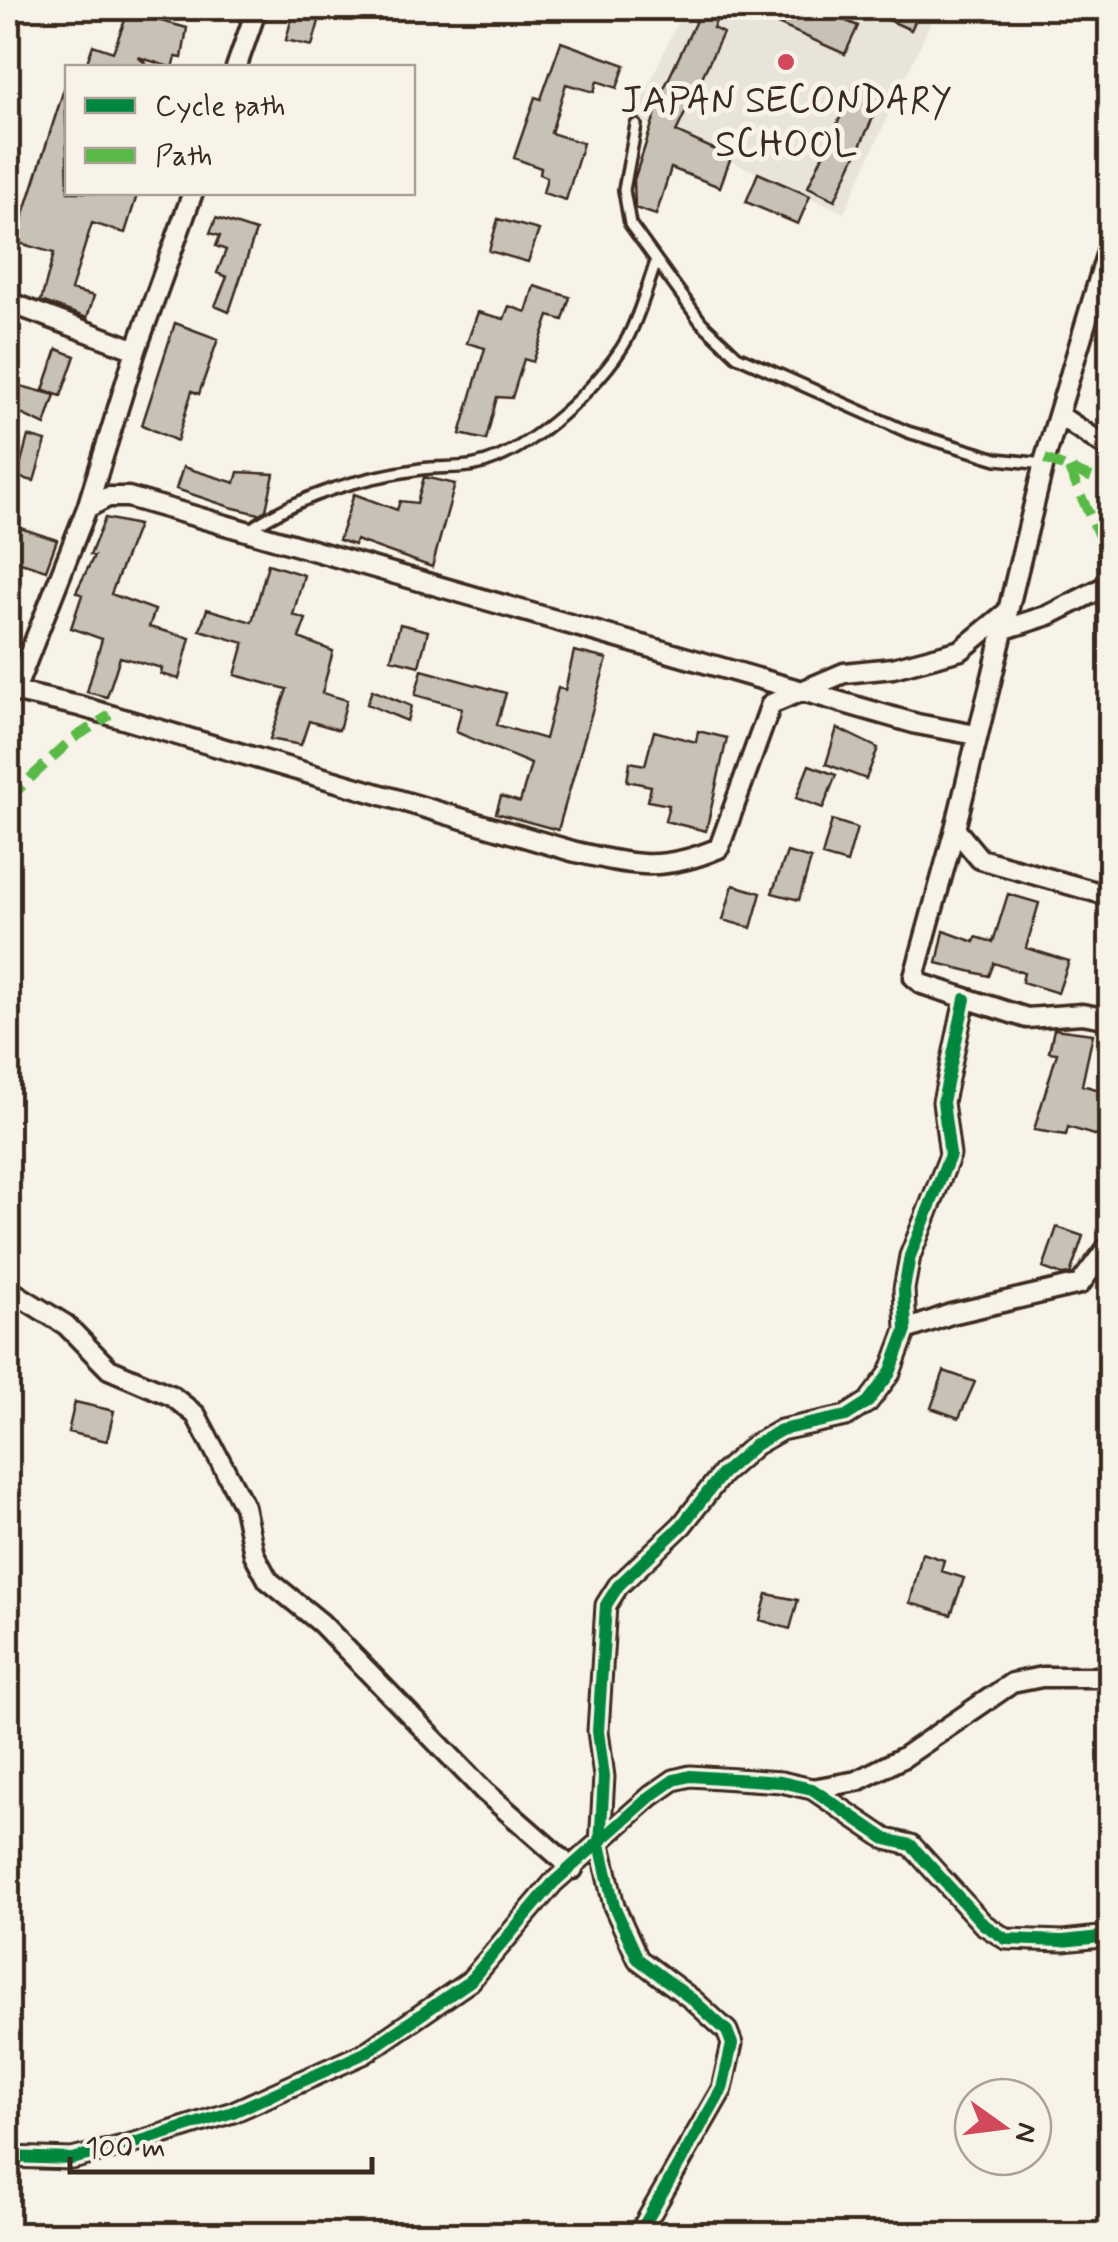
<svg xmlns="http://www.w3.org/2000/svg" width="1118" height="2242" font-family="Mynerve,sans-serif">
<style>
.built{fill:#e9e4d9}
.building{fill:#c8c1b6;stroke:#3b2a1e;stroke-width:2.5}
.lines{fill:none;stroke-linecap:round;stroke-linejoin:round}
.lane-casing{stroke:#3b2a1e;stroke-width:16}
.street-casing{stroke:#3b2a1e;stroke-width:25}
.lane{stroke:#f7f3e8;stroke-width:9}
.street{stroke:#f7f3e8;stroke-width:18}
.quiet{stroke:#58b947;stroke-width:10;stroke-dasharray:20 10;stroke-linecap:butt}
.cycleway-casing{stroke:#f7f3e8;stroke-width:19}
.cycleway{stroke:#00873e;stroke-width:12}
.poi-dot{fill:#d1495b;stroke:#f7f3e8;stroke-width:4}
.labels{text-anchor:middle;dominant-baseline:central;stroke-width:10;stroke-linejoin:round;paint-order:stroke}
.poi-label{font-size:38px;fill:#3b2a1e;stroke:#f7f3e8}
</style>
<rect width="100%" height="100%" fill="#f7f3e8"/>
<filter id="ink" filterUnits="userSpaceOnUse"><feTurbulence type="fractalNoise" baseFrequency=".01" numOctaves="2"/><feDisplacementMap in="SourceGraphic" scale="20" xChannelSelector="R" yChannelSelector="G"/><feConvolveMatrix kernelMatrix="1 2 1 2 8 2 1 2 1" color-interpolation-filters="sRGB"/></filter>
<g filter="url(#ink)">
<path class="built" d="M684 8H937L844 213 634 117Z"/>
<path class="building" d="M702 8H722L713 28 723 33 676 132 731 157 720 187 671 168 656 215 635 208 634 180 655 115 652 114Z
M742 8H816L858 26 845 54Z
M862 8H921L911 30Z
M128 12 187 28 182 58 176 57 173 68 138 57 151 68H85L93 45 113 52Z
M293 13 319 21 312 46 286 40Z
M561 42 625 65 617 88 597 81 594 92 566 84 551 133 583 143 566 200 543 193 547 177 540 174 541 168 514 158 535 97 541 99Z
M856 83 883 96 835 200 808 187Z
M65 86 68 192H138L125 233 92 223 71 290 94 296 87 318 41 301 54 253 15 242Z
M758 173 810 196 798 224 746 202Z
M216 218 256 231 229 312 215 306 227 277 217 273 226 250 216 246 220 236 210 233Z
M498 219 539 230 528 262 489 251Z
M534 286 570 297 563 320 549 316 533 362 524 359 512 398 497 397 486 440 460 434 485 348 467 343 478 312 504 319 509 306 526 312Z
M175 323 218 339 199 394 192 391 177 441 142 425Z
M57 349 75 356 61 396 43 390Z
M13 384 55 395 45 425 8 408Z
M28 436 46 441 34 481 17 477Z
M183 467 235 483 238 472 274 474 266 510 259 514 230 507 176 489Z
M424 477 455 484 432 567 356 540 354 545 339 540 354 494 397 510 400 501 417 503Z
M105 518 138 525 111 594 155 610 149 627 190 638 179 679 161 674 162 668 120 657 107 697 87 692 102 639 71 628 82 595 76 592 94 556 90 555Z
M8 524 57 540 46 570 8 558Z
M268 564 304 575 293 615 306 619 299 638 333 651 322 693 347 700 339 730 309 721 301 745 270 739 287 689 235 675 244 643 200 630 207 609 252 622Z
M400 624 428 631 419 666 391 659Z
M574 651 607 659 558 830 496 813 501 796 520 802 531 764 456 732 462 708 415 695 422 670 506 693 497 725 545 739 558 688 565 690Z
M372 690 411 706 407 721 367 704Z
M837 728 878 748 866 779 826 764Z
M654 731 696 742 698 731 727 738 706 831 665 821 669 805 648 801 651 786 627 781 630 762 645 765Z
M809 765 836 775 823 808 796 798Z
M832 820 857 828 847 863 822 856Z
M787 852 811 859 799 900 772 893Z
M733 885 761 893 751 928 723 920Z
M1008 894 1039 903 1026 948 1069 961 1058 993 1022 982 1024 973 994 963 989 976 937 963 944 931 974 942 976 937 993 942Z
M1054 1029 1093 1034 1082 1085 1110 1093V1140L1068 1127 1066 1135 1034 1130 1057 1053 1049 1052Z
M1057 1227 1083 1236 1070 1274 1062 1275 1043 1268Z
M944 1371 975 1382 959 1418 931 1408Z
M75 1402 114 1411 107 1441 68 1432Z
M922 1553 944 1560 941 1571 964 1578 951 1615 910 1603Z
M767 1594 798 1600 790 1629 760 1620Z"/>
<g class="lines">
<defs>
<path id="lane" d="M636 125 624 190 630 224 701 322 737 356 908 432 997 459 1044 464
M249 530C301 494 360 478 421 469 439 466 458 469 475 465 527 455 601 385 626 341 639 317 647 287 656 262"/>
<path id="street" d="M236 68 257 8
M1110 242 1045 459 955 829 980 859 1110 896
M8 302 136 350
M1060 416 1110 449
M87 508 136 350 193 192
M1002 630 1049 615 1110 584
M8 690 79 706 572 851C631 865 661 873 719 848L771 704 844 673 893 668 961 650 1007 612
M14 693 87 508 108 497H128L917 724 976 735
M955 829 914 977 922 984 1027 1018 1082 1014 1110 1019
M8 1289 66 1325 109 1369 172 1396 196 1415 244 1506 254 1554 268 1580 321 1623 484 1791 573 1869
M906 1330 951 1314 1080 1284 1110 1244
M812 1789 857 1781 904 1757 1012 1683 1042 1677H1110
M8 2157 72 2159 138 2142 233 2112 365 2053 470 1981 553 1883 651 1796 674 1780 690 1776 781 1782 812 1789 886 1839 911 1845 983 1924 1006 1939 1063 1941 1110 1936
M639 2234 722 2089 732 2044 727 2031 693 2000 638 1959 614 1906 600 1844 604 1777 598 1731 606 1605 618 1586 682 1525 722 1474 755 1445 781 1430 846 1416 868 1402 890 1373 906 1330 904 1289 910 1256 950 1155 943 1102 965 999"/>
</defs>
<use href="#lane" class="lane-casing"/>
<use href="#street" class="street-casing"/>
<use href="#lane" class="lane"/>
<use href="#street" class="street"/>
<path class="quiet" d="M1045 459 1110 485
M1069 469 1110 561
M8 799 71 740 110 715"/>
<defs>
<path id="cycleway" d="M8 2157 72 2159 138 2142 233 2112 365 2053 470 1981 553 1883 651 1796 674 1780 690 1776 781 1782 812 1789 886 1839 911 1845 983 1924 1006 1939 1063 1941 1110 1936
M639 2234 722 2089 732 2044 727 2031 693 2000 638 1959 614 1906 600 1844 604 1777 598 1731 606 1605 618 1586 682 1525 722 1474 755 1445 781 1430 846 1416 868 1402 890 1373 906 1330 904 1289 910 1256 950 1155 943 1102 965 999"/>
</defs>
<use href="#cycleway" class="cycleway-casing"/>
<use href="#cycleway" class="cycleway"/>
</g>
</g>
<circle class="poi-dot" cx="786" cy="62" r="10"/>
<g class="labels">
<g class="poi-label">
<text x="786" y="101">JAPAN SECONDARY<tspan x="786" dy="44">SCHOOL</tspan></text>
</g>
</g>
<rect width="1118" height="2242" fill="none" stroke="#f7f3e8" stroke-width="40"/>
<rect x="20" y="20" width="1078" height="2202" fill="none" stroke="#3b2a1e" stroke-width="4" filter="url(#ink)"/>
<rect x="65" y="65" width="350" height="130" fill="#f7f3e8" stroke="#aca397" stroke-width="2.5"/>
<rect x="85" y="98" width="50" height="15" fill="#00873e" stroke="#aca397" stroke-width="2.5"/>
<text x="155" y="115" font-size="30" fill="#3b2a1e">Cycle path</text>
<rect x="85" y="148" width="50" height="15" fill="#58b947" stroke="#aca397" stroke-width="2.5"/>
<text x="155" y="165" font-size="30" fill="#3b2a1e">Path</text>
<g transform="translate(1003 2127) rotate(104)"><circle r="48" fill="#f7f3e8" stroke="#aca397" stroke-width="2.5"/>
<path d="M0-8L18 38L0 25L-18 38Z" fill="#d1495b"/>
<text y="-15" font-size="28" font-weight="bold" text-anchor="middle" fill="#3b2a1e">N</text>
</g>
<path d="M70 2157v15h302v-15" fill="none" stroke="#3b2a1e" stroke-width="5"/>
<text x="85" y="2157" font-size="30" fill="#3b2a1e" stroke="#f7f3e8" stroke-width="8" paint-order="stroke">100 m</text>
</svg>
